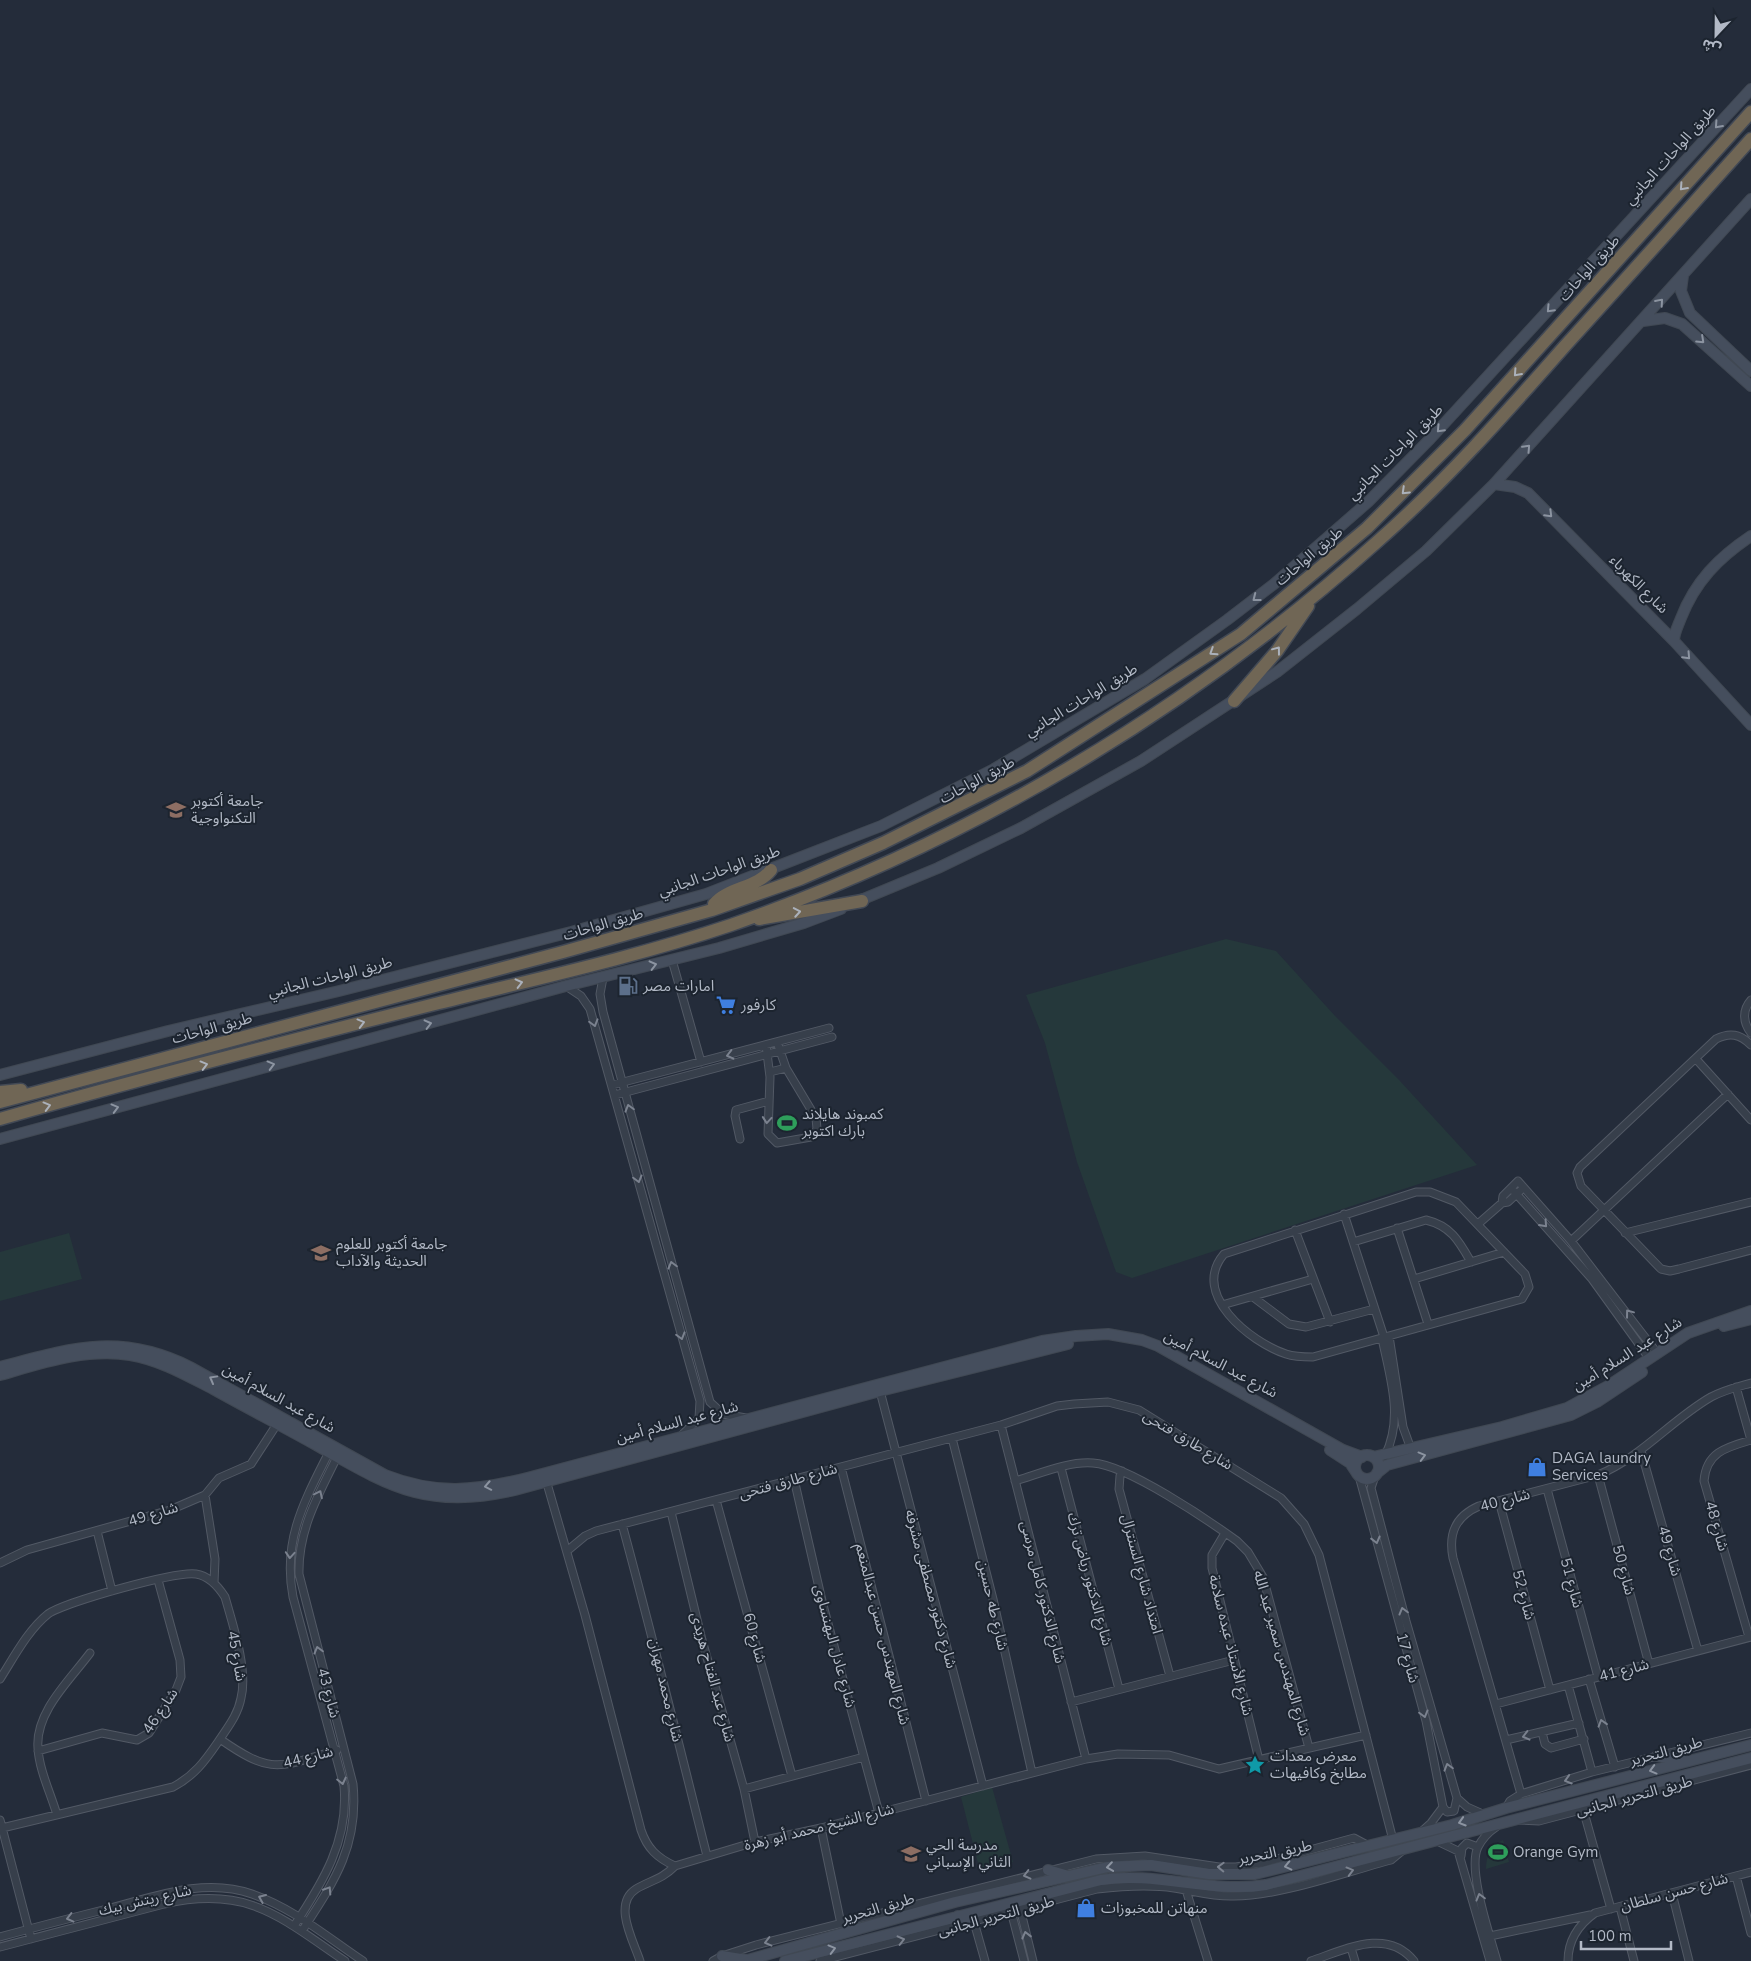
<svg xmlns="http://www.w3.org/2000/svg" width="1751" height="1961" font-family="'Nunito Sans','Noto Sans Arabic',sans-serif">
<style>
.green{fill:#25383b}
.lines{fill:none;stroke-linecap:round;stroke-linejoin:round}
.street-casing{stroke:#525965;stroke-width:9}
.secondary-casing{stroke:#404853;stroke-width:12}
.highway-casing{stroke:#424955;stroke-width:15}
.street{stroke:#373f4b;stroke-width:7}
.secondary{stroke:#454e5d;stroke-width:10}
.highway{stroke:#706655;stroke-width:12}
.oneway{stroke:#8c94a1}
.oneway2{stroke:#abb1bb}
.oneway3{stroke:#7b828f}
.labels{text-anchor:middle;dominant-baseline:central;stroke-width:4;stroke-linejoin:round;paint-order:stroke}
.street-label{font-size:15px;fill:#b2b9c6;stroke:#1c242f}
.poi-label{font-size:15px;fill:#b2b9c6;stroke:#1c242f;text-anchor:start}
</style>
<rect width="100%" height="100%" fill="#242c3a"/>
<path class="green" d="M1226 939 1276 951 1336 1017 1400 1081 1477 1165 1132 1278 1116 1272 1077 1162 1045 1043 1026 995Z
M69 1233 82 1279 0 1301V1252Z
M992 1787 1013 1862 980 1871 961 1797Z
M1503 1840 1509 1862 1486 1869C1486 1856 1491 1845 1503 1840Z"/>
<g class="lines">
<defs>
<path id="street" d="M672 960 701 1062
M603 978 600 994 603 1012 710 1402 723 1414 746 1418
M566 986 581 996 590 1009 700 1401 699 1418 683 1434
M1751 1000C1742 1010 1743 1023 1751 1033
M766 1045 770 1077 768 1134 777 1143 811 1137 817 1129 816 1118 786 1068 777 1042
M1751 1045C1740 1034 1730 1032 1716 1039L1580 1167 1577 1173 1581 1186 1661 1269 1670 1271 1679 1269 1751 1250
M1696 1059 1751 1120
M770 1072 786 1068
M612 1085 829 1028
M615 1095 832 1037
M740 1139 735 1116 736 1110 769 1101
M1511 1188 1592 1279 1649 1358
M1416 1192H1430L1456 1202 1525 1274 1529 1287 1522 1299 1313 1357C1304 1357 1295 1357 1286 1354 1250 1342 1190 1294 1224 1254Z
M1502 1203 1503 1196 1518 1181 1571 1241 1657 1353
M1344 1214 1384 1337
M1478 1224 1502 1203 1508 1202 1520 1191
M1397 1228 1428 1324
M1295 1230 1330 1322
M1625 1233 1751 1202
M1571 1241 1728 1094
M1353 1242 1426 1220C1451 1226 1459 1241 1471 1262
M1414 1279 1504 1252
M1253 1297 1289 1324 1306 1327 1374 1309
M1222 1305 1313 1279
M1389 1336 1403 1427 1411 1449
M1382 1338C1390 1378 1404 1417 1385 1456
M1736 1387 1751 1440
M880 1391 983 1786
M1001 1425 1086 1759
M952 1438 993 1599 1032 1773
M1641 1451 1698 1651
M841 1467 926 1801
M1061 1468 1119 1689
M1122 1471 1120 1476 1119 1489 1170 1676
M1598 1475 1649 1664
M1359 1476 1426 1721 1443 1807 1431 1823 1421 1832
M1375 1476 1371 1488 1406 1621 1457 1798 1467 1807 1485 1815
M794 1479 823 1605 879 1813
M546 1480 585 1615 641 1830C647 1848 657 1858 675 1866L755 1842 821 1828 1086 1759 1118 1754 1169 1755 1219 1769 1366 1735
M1015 1481C1039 1474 1068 1461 1093 1463 1127 1465 1208 1520 1237 1541L1248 1552 1263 1577 1309 1748
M1547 1489 1598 1677
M205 1495 215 1559 214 1583
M716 1500 792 1776
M1499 1501 1550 1690
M671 1512 702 1640 744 1789 755 1842
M622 1524C652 1634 679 1745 707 1856
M97 1531 112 1591
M1225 1533 1212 1555V1568L1259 1760
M567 1551 585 1536 596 1531 1001 1425 1057 1406 1074 1404 1108 1402 1139 1410 1281 1498 1304 1524 1319 1555 1393 1840
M0 1563 27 1550 170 1510 205 1495 219 1478 251 1464 277 1424
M1749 1637 1704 1481C1706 1452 1727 1447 1751 1440
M0 1679C14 1657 28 1630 48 1614 65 1602 176 1571 196 1574 209 1576 218 1586 225 1597 233 1625 248 1670 241 1698 238 1715 227 1728 218 1742 205 1761 194 1776 173 1787L2 1828
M1589 1679 1615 1767
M1568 1685 1592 1772
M1071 1702 1234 1660
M1496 1704 1751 1637
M1542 1732 1545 1744 1551 1748 1584 1739
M220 1739C273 1776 279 1767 337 1750
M1506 1740 1579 1723
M38 1751 102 1733 137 1740 149 1733 176 1690 181 1677 180 1660 158 1580
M744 1789 864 1757
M1521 1794 1453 1558C1448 1533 1456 1516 1479 1506L1598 1475C1642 1457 1671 1420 1711 1397 1724 1390 1737 1387 1751 1383
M1443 1807 1447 1812 1454 1811 1457 1798
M1506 1808 1510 1801 1521 1794 1592 1772 1751 1733
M1583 1809 1611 1909
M57 1815C51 1794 39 1770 38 1748 35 1712 70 1680 90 1653
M0 1820 31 1939
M1519 1820 1539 1821 1751 1765
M1496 1827C1490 1831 1482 1839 1478 1847 1467 1869 1490 1936 1497 1961
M821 1828 841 1924
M1437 1841 1458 1851 1490 1961
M1461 1856 1462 1848 1467 1843 1478 1847
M1736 1876 1751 1933
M1186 1890 1208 1961
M1672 1893 1689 1961
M1620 1907 1634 1961
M1020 1908 1033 1961
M1011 1911 1024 1961
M974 1922 985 1961
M294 1926C323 1882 349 1840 344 1786L293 1597C282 1539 305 1500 330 1450
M302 1931C334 1882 359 1846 353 1784L299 1574C298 1529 319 1494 338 1455
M1490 1936 1590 1915
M0 1937C36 1927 71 1918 107 1909 154 1897 204 1877 252 1894 293 1908 327 1937 363 1961
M0 1947 164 1904C248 1885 280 1917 345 1961
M1351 1948 1355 1961
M640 1961C634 1942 612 1904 636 1889 651 1880 661 1880 675 1866
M713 1961 722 1956 756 1945 1096 1859 1145 1856 1219 1867H1236L1262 1863 1354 1838 1369 1846
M820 1961 1097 1889C1123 1886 1148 1884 1174 1888 1194 1891 1214 1897 1234 1896 1281 1896 1345 1872 1391 1860L1403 1850
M1311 1961C1344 1950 1387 1927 1414 1961
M1568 1961C1568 1940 1578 1925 1595 1913L1751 1872"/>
<path id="secondary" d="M1683 276 1681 291 1690 313 1751 371
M1643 321 1665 318 1682 324 1751 386
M1494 484 1515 487 1528 493 1674 641 1751 725
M1674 641C1674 633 1678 626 1681 618 1695 582 1718 558 1751 536
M856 902 938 868 1021 828 1141 761 1277 672 1357 609 1426 551 1494 484 1751 199
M0 1075 168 1031 339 991 571 932 706 894 881 826 994 769 1145 679 1227 620 1274 584 1368 502 1430 439 1751 89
M0 1139 566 986 719 948 804 923 841 909
M1724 1326 1751 1319
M0 1367C71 1348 120 1332 190 1367L385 1475C436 1495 475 1491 527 1478L1042 1341 1076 1336 1108 1334 1142 1340 1158 1346 1343 1450 1362 1457
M0 1375C42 1363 86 1348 130 1355 160 1360 186 1375 213 1389 247 1408 282 1426 316 1445 391 1487 425 1510 515 1490L880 1391 1068 1344
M1330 1450 1350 1463 1356 1472
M1355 1467a12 12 0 1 1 24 0a12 12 0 1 1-24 0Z
M1373 1457 1502 1427 1567 1408 1608 1386 1688 1333 1751 1311
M1377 1473 1387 1465 1571 1415 1597 1402 1642 1372
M1657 1756 1684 1761
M1048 1870 1065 1875
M958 1916 974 1922
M722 1956 747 1960
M744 1961 955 1902 1108 1867 1151 1865 1209 1874H1255L1452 1825 1506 1808 1751 1745
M785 1961 1101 1880C1157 1871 1210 1894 1266 1885L1751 1758"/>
<path id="highway" d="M1234 701 1277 651 1308 606
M714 904C728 887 757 888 771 870
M759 919 862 901
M0 1092 21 1090
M0 1102 563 952 712 910 800 879 883 843 1027 771 1241 634 1367 528 1465 430 1751 112
M0 1119C143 1078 287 1041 431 1005 531 980 633 958 731 925 968 843 1191 709 1378 541 1445 482 1505 414 1564 347 1627 278 1689 208 1751 139"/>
</defs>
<use href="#street" class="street-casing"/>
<use href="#secondary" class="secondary-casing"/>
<use href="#highway" class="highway-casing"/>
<use href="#street" class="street"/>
<use href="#secondary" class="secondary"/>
<use href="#highway" class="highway"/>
</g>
<defs><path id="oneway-chevron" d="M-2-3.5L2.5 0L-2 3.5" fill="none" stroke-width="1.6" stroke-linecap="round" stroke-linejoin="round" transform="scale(1.25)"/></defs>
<g class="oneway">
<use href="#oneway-chevron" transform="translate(1718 125) rotate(132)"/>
<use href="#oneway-chevron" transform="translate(1660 302) rotate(-49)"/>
<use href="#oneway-chevron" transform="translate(1550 309) rotate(133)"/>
<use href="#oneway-chevron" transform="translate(1701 340) rotate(43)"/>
<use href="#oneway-chevron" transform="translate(1440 429) rotate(133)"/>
<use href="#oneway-chevron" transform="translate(1527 448) rotate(-47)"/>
<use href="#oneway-chevron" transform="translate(1549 514) rotate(45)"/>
<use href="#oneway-chevron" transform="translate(1256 598) rotate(142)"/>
<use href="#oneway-chevron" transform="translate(1687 656) rotate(47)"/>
<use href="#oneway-chevron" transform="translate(653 965) rotate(-14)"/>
<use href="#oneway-chevron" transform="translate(428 1024) rotate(-14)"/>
<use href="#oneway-chevron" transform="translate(271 1065) rotate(-15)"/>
<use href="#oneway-chevron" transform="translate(115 1108) rotate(-15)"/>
<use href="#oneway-chevron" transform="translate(213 1379) rotate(-151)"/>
<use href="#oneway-chevron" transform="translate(1422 1456) rotate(-15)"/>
<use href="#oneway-chevron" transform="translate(488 1486) rotate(169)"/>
<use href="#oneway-chevron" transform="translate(1653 1770) rotate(165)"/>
<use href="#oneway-chevron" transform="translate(1462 1822) rotate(163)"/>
<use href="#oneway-chevron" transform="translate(1288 1866) rotate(167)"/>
<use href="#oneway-chevron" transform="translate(1110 1867) rotate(172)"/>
<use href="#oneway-chevron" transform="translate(832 1949) rotate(-15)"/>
</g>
<g class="oneway2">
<use href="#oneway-chevron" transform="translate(1683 187) rotate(132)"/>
<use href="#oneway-chevron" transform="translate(1517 373) rotate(132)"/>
<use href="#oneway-chevron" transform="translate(1405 491) rotate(136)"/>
<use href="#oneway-chevron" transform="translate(1277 650) rotate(-53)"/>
<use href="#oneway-chevron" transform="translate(1213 652) rotate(147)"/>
<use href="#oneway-chevron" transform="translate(797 912) rotate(-10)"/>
<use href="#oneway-chevron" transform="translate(519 983) rotate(-14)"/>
<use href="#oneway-chevron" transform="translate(361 1023) rotate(-15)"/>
<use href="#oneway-chevron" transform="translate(204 1065) rotate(-15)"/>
<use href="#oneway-chevron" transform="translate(47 1106) rotate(-15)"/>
</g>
<g class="oneway3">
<use href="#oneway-chevron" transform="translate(594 1023) rotate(74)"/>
<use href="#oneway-chevron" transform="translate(730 1055) rotate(166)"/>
<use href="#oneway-chevron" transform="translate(629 1108) rotate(-106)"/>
<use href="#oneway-chevron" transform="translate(767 1120) rotate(95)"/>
<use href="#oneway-chevron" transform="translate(638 1179) rotate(75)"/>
<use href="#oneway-chevron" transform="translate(1544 1224) rotate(48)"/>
<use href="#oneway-chevron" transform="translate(672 1265) rotate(-105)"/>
<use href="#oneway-chevron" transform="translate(1629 1313) rotate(-127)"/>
<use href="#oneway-chevron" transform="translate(681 1336) rotate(74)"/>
<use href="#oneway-chevron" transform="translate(319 1494) rotate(-64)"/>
<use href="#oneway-chevron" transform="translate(1376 1540) rotate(76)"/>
<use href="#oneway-chevron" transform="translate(290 1555) rotate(94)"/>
<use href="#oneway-chevron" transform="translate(1403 1611) rotate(-105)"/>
<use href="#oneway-chevron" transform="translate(318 1650) rotate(-105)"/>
<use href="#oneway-chevron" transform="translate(1424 1714) rotate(75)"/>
<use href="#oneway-chevron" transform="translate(1602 1723) rotate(-107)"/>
<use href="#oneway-chevron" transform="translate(1526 1736) rotate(166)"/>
<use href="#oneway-chevron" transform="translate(1448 1767) rotate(-106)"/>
<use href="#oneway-chevron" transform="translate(1568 1780) rotate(163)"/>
<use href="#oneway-chevron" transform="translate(342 1781) rotate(77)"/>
<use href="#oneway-chevron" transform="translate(1221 1867) rotate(-178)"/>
<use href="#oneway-chevron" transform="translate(1350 1871) rotate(-15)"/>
<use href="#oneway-chevron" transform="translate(1027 1875) rotate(166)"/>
<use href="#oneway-chevron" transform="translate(328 1890) rotate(-57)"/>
<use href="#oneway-chevron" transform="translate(1480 1897) rotate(-105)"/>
<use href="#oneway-chevron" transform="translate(262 1898) rotate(-157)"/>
<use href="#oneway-chevron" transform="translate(70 1918) rotate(166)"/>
<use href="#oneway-chevron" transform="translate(1026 1935) rotate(-104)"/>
<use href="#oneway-chevron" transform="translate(901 1940) rotate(-14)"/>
<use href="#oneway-chevron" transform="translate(768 1942) rotate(166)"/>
</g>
<defs>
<symbol id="university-bare" viewBox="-9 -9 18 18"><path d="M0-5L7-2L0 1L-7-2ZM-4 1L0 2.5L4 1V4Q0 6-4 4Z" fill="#8d6e63" stroke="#1c242f" stroke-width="2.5" paint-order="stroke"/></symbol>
<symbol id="fuel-bare" viewBox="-9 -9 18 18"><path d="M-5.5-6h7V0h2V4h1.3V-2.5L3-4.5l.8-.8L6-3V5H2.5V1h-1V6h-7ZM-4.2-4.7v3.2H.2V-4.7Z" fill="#5c6f8a" stroke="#1c242f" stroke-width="2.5" paint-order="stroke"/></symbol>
<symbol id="supermarket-bare" viewBox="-9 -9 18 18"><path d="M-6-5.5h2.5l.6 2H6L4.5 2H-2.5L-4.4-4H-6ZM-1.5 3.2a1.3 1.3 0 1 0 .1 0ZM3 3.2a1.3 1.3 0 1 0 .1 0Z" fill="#3f7fe0" stroke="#1c242f" stroke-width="2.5" paint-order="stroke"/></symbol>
<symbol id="stadium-bare" viewBox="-9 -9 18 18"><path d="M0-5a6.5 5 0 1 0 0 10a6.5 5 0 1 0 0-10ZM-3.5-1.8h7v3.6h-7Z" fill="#2e9e5b" stroke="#1c242f" stroke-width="2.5" paint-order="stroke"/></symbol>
<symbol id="shop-bare" viewBox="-9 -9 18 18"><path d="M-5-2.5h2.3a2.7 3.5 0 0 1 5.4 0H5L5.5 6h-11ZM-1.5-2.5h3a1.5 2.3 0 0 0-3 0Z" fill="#3f7fe0" stroke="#1c242f" stroke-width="2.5" paint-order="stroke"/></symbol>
<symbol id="sight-bare" viewBox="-9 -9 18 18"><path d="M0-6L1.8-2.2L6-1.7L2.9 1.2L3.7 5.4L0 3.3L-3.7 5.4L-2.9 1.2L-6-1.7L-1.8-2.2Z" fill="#0f9aa8" stroke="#1c242f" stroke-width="2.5" paint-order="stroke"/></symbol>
<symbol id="school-bare" viewBox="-9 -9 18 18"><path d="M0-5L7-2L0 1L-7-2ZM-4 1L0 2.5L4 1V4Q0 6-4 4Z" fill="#8d6e63" stroke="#1c242f" stroke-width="2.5" paint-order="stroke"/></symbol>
</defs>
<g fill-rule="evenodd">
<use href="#university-bare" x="162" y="796" width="28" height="28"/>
<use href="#fuel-bare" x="614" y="972" width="28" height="28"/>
<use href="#supermarket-bare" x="712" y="991" width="28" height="28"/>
<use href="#stadium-bare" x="773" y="1109" width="28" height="28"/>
<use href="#university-bare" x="307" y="1239" width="28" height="28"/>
<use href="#shop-bare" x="1523" y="1453" width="28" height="28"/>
<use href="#sight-bare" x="1241" y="1751" width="28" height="28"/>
<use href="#stadium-bare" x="1484" y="1838" width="28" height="28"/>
<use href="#school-bare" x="897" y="1840" width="28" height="28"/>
<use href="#shop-bare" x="1072" y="1894" width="28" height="28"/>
</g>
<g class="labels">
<g class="street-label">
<text transform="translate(1670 155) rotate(-48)">طريق الواحات الجانبي</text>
<text transform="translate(1589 268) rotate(-48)">طريق الواحات</text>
<text transform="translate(1395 452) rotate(-45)">طريق الواحات الجانبي</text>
<text transform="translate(1309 556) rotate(-40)">طريق الواحات</text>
<text transform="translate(1639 584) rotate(45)">شارع الكهرباء</text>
<text transform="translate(1081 700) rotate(-31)">طريق الواحات الجانبي</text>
<text transform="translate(977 780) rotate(-28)">طريق الواحات</text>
<text transform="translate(719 871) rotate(-19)">طريق الواحات الجانبي</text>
<text transform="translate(603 924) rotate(-16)">طريق الواحات</text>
<text transform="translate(330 977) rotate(-14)">طريق الواحات الجانبي</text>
<text transform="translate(212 1028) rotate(-15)">طريق الواحات</text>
<text transform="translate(1627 1354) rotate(-32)">شارع عبد السلام أمين</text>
<text transform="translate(1221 1364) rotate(28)">شارع عبد السلام أمين</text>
<text transform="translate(279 1398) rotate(29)">شارع عبد السلام أمين</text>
<text transform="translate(677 1422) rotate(-15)">شارع عبد السلام أمين</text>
<text transform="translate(1188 1440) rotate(31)">شارع طارق فتحى</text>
<text transform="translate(788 1481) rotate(-15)">شارع طارق فتحى</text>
<text transform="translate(1505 1500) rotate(-15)">شارع 40</text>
<text transform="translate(153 1514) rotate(-17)">شارع 49</text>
<text transform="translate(1717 1526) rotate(74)">شارع 48</text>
<text transform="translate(1670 1551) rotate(74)">شارع 49</text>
<text transform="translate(1624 1570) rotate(75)">شارع 50</text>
<text transform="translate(1142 1574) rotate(75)">امتداد شارع السنترال</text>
<text transform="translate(1090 1579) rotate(75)">شارع الدكتور رياض ترك</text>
<text transform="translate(1572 1583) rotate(75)">شارع 51</text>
<text transform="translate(931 1589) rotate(75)">شارع دكتور مصطفى مشرفه</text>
<text transform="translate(1043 1592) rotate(76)">شارع الدكتور كامل مرسى</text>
<text transform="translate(1524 1595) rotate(75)">شارع 52</text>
<text transform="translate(993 1605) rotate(77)">شارع طه حسين</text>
<text transform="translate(883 1634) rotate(76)">شارع المهندس حسن عبدالمنعم</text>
<text transform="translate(755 1638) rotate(75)">شارع 60</text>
<text transform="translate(1231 1645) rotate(76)">شارع الأستاذ عبده سلامة</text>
<text transform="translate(835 1646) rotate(75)">شارع عادل البهنساوى</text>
<text transform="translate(1282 1653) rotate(74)">شارع المهندس سمير عبد الله</text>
<text transform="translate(237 1656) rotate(80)">شارع 45</text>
<text transform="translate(1408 1658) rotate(75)">شارع 17</text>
<text transform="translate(1624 1670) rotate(-15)">شارع 41</text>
<text transform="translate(713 1677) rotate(75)">شارع عبد الفتاح هريدى</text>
<text transform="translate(666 1690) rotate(77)">شارع محمد مهران</text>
<text transform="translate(329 1693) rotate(75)">شارع 43</text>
<text transform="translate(160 1711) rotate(-56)">شارع 46</text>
<text transform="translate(1666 1751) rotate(-15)">طريق التحرير</text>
<text transform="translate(308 1757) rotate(-14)">شارع 44</text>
<text transform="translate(1634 1796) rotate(-15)">طريق التحرير الجانبى</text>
<text transform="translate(819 1827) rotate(-14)">شارع الشيخ محمد أبو زهرة</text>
<text transform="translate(1275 1852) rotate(-11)">طريق التحرير</text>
<text transform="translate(1674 1892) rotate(-15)">شارع حسن سلطان</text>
<text transform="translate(145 1900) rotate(-13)">شارع ريتش بيك</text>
<text transform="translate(878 1908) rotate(-16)">طريق التحرير</text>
<text transform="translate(996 1916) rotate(-15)">طريق التحرير الجانبى</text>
</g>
<g class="poi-label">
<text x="191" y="801">جامعة أكتوبر<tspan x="191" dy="17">التكنواوجية</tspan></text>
<text x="643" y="986">امارات مصر</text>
<text x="741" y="1005">كارفور</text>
<text x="802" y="1114">كمبوند هايلاند<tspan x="802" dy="17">بارك اكتوبر</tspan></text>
<text x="336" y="1244">جامعة أكتوبر للعلوم<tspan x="336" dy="17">الحديثة والآداب</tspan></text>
<text x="1552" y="1458">DAGA laundry<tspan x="1552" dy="17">Services</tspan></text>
<text x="1270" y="1756">معرض معدات<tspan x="1270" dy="17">مطابخ وكافيهات</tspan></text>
<text x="926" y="1845">مدرسة الحي<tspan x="926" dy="17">الثاني الإسباني</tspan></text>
<text x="1513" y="1852">Orange Gym</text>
<text x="1101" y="1908">منهاتن للمخبوزات</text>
</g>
</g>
<g transform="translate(1716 35) rotate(202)" stroke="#1c242f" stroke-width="4" paint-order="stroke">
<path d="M0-4L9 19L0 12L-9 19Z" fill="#b2b9c6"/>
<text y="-8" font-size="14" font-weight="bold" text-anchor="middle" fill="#b2b9c6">ش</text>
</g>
<path d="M1581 1941v8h90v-8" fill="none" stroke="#b2b9c6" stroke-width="2.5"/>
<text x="1588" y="1941" font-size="15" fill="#b2b9c6" stroke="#1c242f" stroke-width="4" paint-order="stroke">100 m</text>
</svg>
